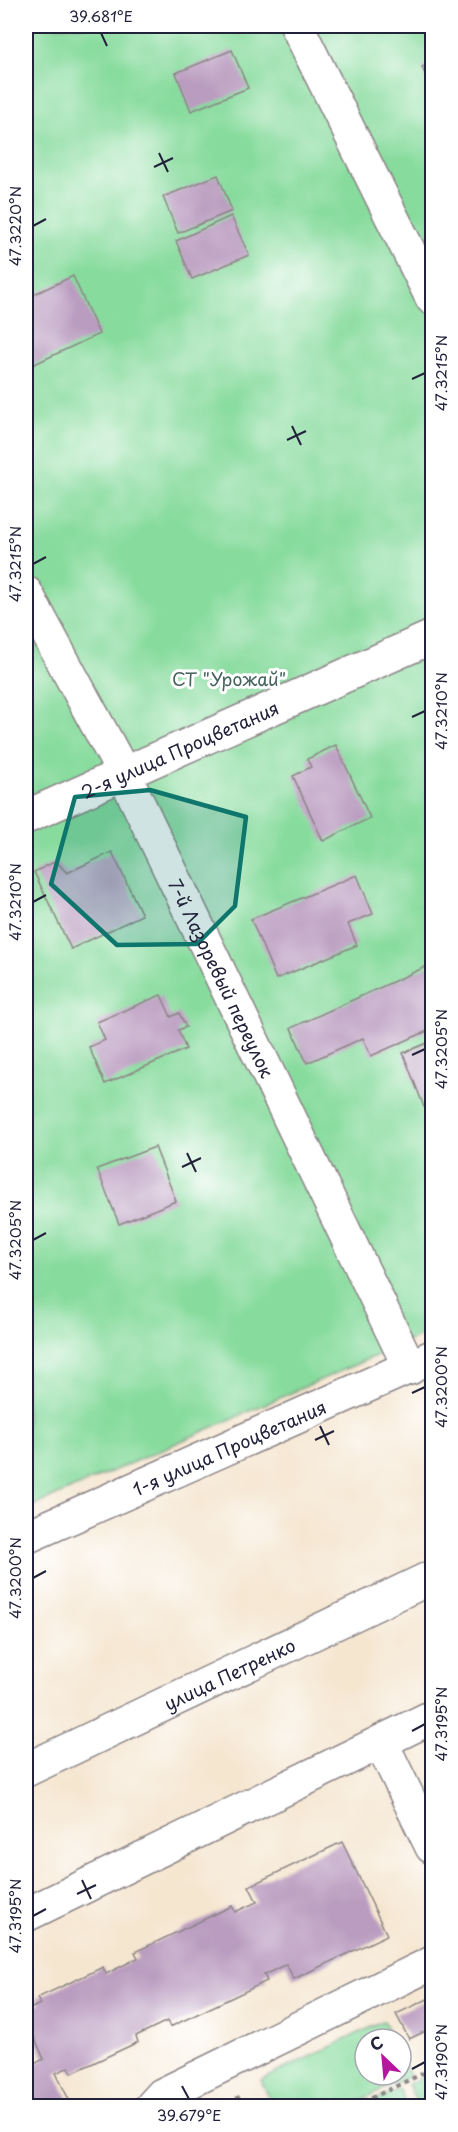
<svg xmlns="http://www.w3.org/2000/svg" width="458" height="2132" font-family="'Playpen Sans',sans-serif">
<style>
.green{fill:#87db9d;stroke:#547e6c;stroke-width:1.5}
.building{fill:#ba9cc0}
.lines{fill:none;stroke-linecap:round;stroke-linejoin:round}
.minor-casing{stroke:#8c8486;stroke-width:36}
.path{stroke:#8c8486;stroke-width:4;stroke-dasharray:4.5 4.5;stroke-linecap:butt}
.minor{stroke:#fff;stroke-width:33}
.marked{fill:#0f766e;fill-opacity:0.2;stroke:#0f766e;stroke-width:4.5;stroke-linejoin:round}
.ticks{fill:none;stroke:#22223b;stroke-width:2}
.labels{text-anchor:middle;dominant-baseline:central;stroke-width:6;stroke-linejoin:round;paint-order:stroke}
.park-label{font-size:18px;fill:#45635d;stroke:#fff}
.street-label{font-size:18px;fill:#22223b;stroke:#fff}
.neatline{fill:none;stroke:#22223b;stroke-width:2}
.ticks-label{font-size:15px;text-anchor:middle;fill:#22223b}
</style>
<rect width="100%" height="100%" fill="#fff"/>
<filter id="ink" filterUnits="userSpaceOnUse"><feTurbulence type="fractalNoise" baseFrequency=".0167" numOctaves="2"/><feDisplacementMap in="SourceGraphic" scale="12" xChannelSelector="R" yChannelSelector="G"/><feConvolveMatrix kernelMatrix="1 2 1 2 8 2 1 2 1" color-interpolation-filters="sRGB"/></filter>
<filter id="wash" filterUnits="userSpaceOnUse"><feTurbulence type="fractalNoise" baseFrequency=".008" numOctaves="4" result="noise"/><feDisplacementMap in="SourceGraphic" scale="24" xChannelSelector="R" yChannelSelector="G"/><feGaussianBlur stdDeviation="1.35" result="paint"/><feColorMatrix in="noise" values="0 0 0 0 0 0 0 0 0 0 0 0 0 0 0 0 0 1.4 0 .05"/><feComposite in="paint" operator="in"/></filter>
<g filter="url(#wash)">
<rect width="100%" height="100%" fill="#f5e6d0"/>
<path class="green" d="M26 26H432V1331L26 1509Z
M384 2021 392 2039H365V2075H401V2057L410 2076 349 2106H273L261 2080Z
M429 2074 432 2082V2106H418L408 2084Z
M399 2089 407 2106H362Z"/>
<g id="blocks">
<path class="building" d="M232 50 248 88 191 111 176 73Z
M432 62V90L422 67Z
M218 175 232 211 178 233 163 197Z
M231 216 249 255 192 279 176 241Z
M73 276 99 334 26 368V298Z
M336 745 370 818 323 841 293 776 311 767 307 759Z
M112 852 142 915 71 949 34 872 56 861 67 873Z
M357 875 373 914 348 924 357 945 276 979 251 919Z
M432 964V1029L371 1056 363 1038 307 1063 291 1028Z
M161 995 171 1017 179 1013 186 1027 178 1030 186 1049 105 1084 89 1047 105 1040 97 1022Z
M432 1041V1103L424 1107 403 1053Z
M155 1147 176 1201 119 1224 97 1169Z
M342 1842 387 1935 294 1979 286 1964 264 1975 267 1981 170 2027 167 2021 136 2036 138 2042 72 2073 69 2067 56 2073 72 2106H26V2068L44 2059 26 2019V2011L40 2004 37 1998 103 1967 106 1974 138 1958 135 1952 232 1906 235 1912 257 1902 249 1886Z
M432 1997V2028L409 2039 396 2014Z"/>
</g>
</g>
<g filter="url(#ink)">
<use href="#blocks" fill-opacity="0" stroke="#8c8486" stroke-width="1.5"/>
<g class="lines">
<defs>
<g id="minor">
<path d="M297 26 432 298"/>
<path id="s1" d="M26 593 124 774 410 1368"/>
<path id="s2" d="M26 817 432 637"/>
<path id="s3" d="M26 1537 432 1357"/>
<path d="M381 1742 432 1847"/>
<path id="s4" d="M26 1770 432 1577"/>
<path d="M26 1915 432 1717"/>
<path d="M152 2106 162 2095 432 1963"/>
</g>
</defs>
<use href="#minor" class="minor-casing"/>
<path class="path" d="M237 2096 243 2106
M355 2106 432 2069"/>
<use href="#minor" class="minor"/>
</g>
</g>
<path class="marked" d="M150 790 246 817 235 906 197 944 117 945 51 884 75 797Z"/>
<path class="ticks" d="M101 33 107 46M159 153 168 172M154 167 173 158M33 226 46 219M412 379 425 373M292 426 301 445M287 440 306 431M33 564 46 557M412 717 425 711M33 902 46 895M412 1055 425 1049M187 1153 196 1172M182 1167 201 1158M33 1240 46 1233M412 1393 425 1387M320 1426 329 1445M315 1440 334 1431M33 1578 46 1571M412 1731 425 1724M82 1880 91 1899M77 1894 96 1885M33 1916 46 1909M412 2069 425 2062M182 2086 189 2099"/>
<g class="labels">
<g class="park-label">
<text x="229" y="678">СТ "Урожай"</text>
</g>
<g class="street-label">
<text stroke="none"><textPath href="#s2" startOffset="168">2-я улица Процветания</textPath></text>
<text stroke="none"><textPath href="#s1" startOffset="432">7-й Лазоревый переулок</textPath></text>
<text stroke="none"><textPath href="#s3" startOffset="222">1-я улица Процветания</textPath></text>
<text stroke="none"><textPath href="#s4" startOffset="225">улица Петренко</textPath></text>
</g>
</g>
<rect width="458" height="2132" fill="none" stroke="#fff" stroke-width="66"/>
<g transform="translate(383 2057) rotate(334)"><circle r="28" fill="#ffffff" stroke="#a7a7b1" stroke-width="1.5"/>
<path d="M0-4.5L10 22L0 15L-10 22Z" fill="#b5179e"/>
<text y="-9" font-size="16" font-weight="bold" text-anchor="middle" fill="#22223b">С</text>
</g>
<rect x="33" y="33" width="392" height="2066" class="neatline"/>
<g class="ticks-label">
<text x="101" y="22">39.681°E</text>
<text transform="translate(16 226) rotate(-90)" y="5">47.3220°N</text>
<text transform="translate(442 373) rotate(-90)" y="5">47.3215°N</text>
<text transform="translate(16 564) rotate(-90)" y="5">47.3215°N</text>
<text transform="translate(442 711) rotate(-90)" y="5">47.3210°N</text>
<text transform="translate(16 902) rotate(-90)" y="5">47.3210°N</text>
<text transform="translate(442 1049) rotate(-90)" y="5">47.3205°N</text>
<text transform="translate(16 1240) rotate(-90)" y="5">47.3205°N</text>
<text transform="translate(442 1387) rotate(-90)" y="5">47.3200°N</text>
<text transform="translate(16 1578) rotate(-90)" y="5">47.3200°N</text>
<text transform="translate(442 1724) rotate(-90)" y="5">47.3195°N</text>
<text transform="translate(16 1916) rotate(-90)" y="5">47.3195°N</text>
<text transform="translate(442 2062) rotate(-90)" y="5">47.3190°N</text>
<text x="189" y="2121">39.679°E</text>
</g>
</svg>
